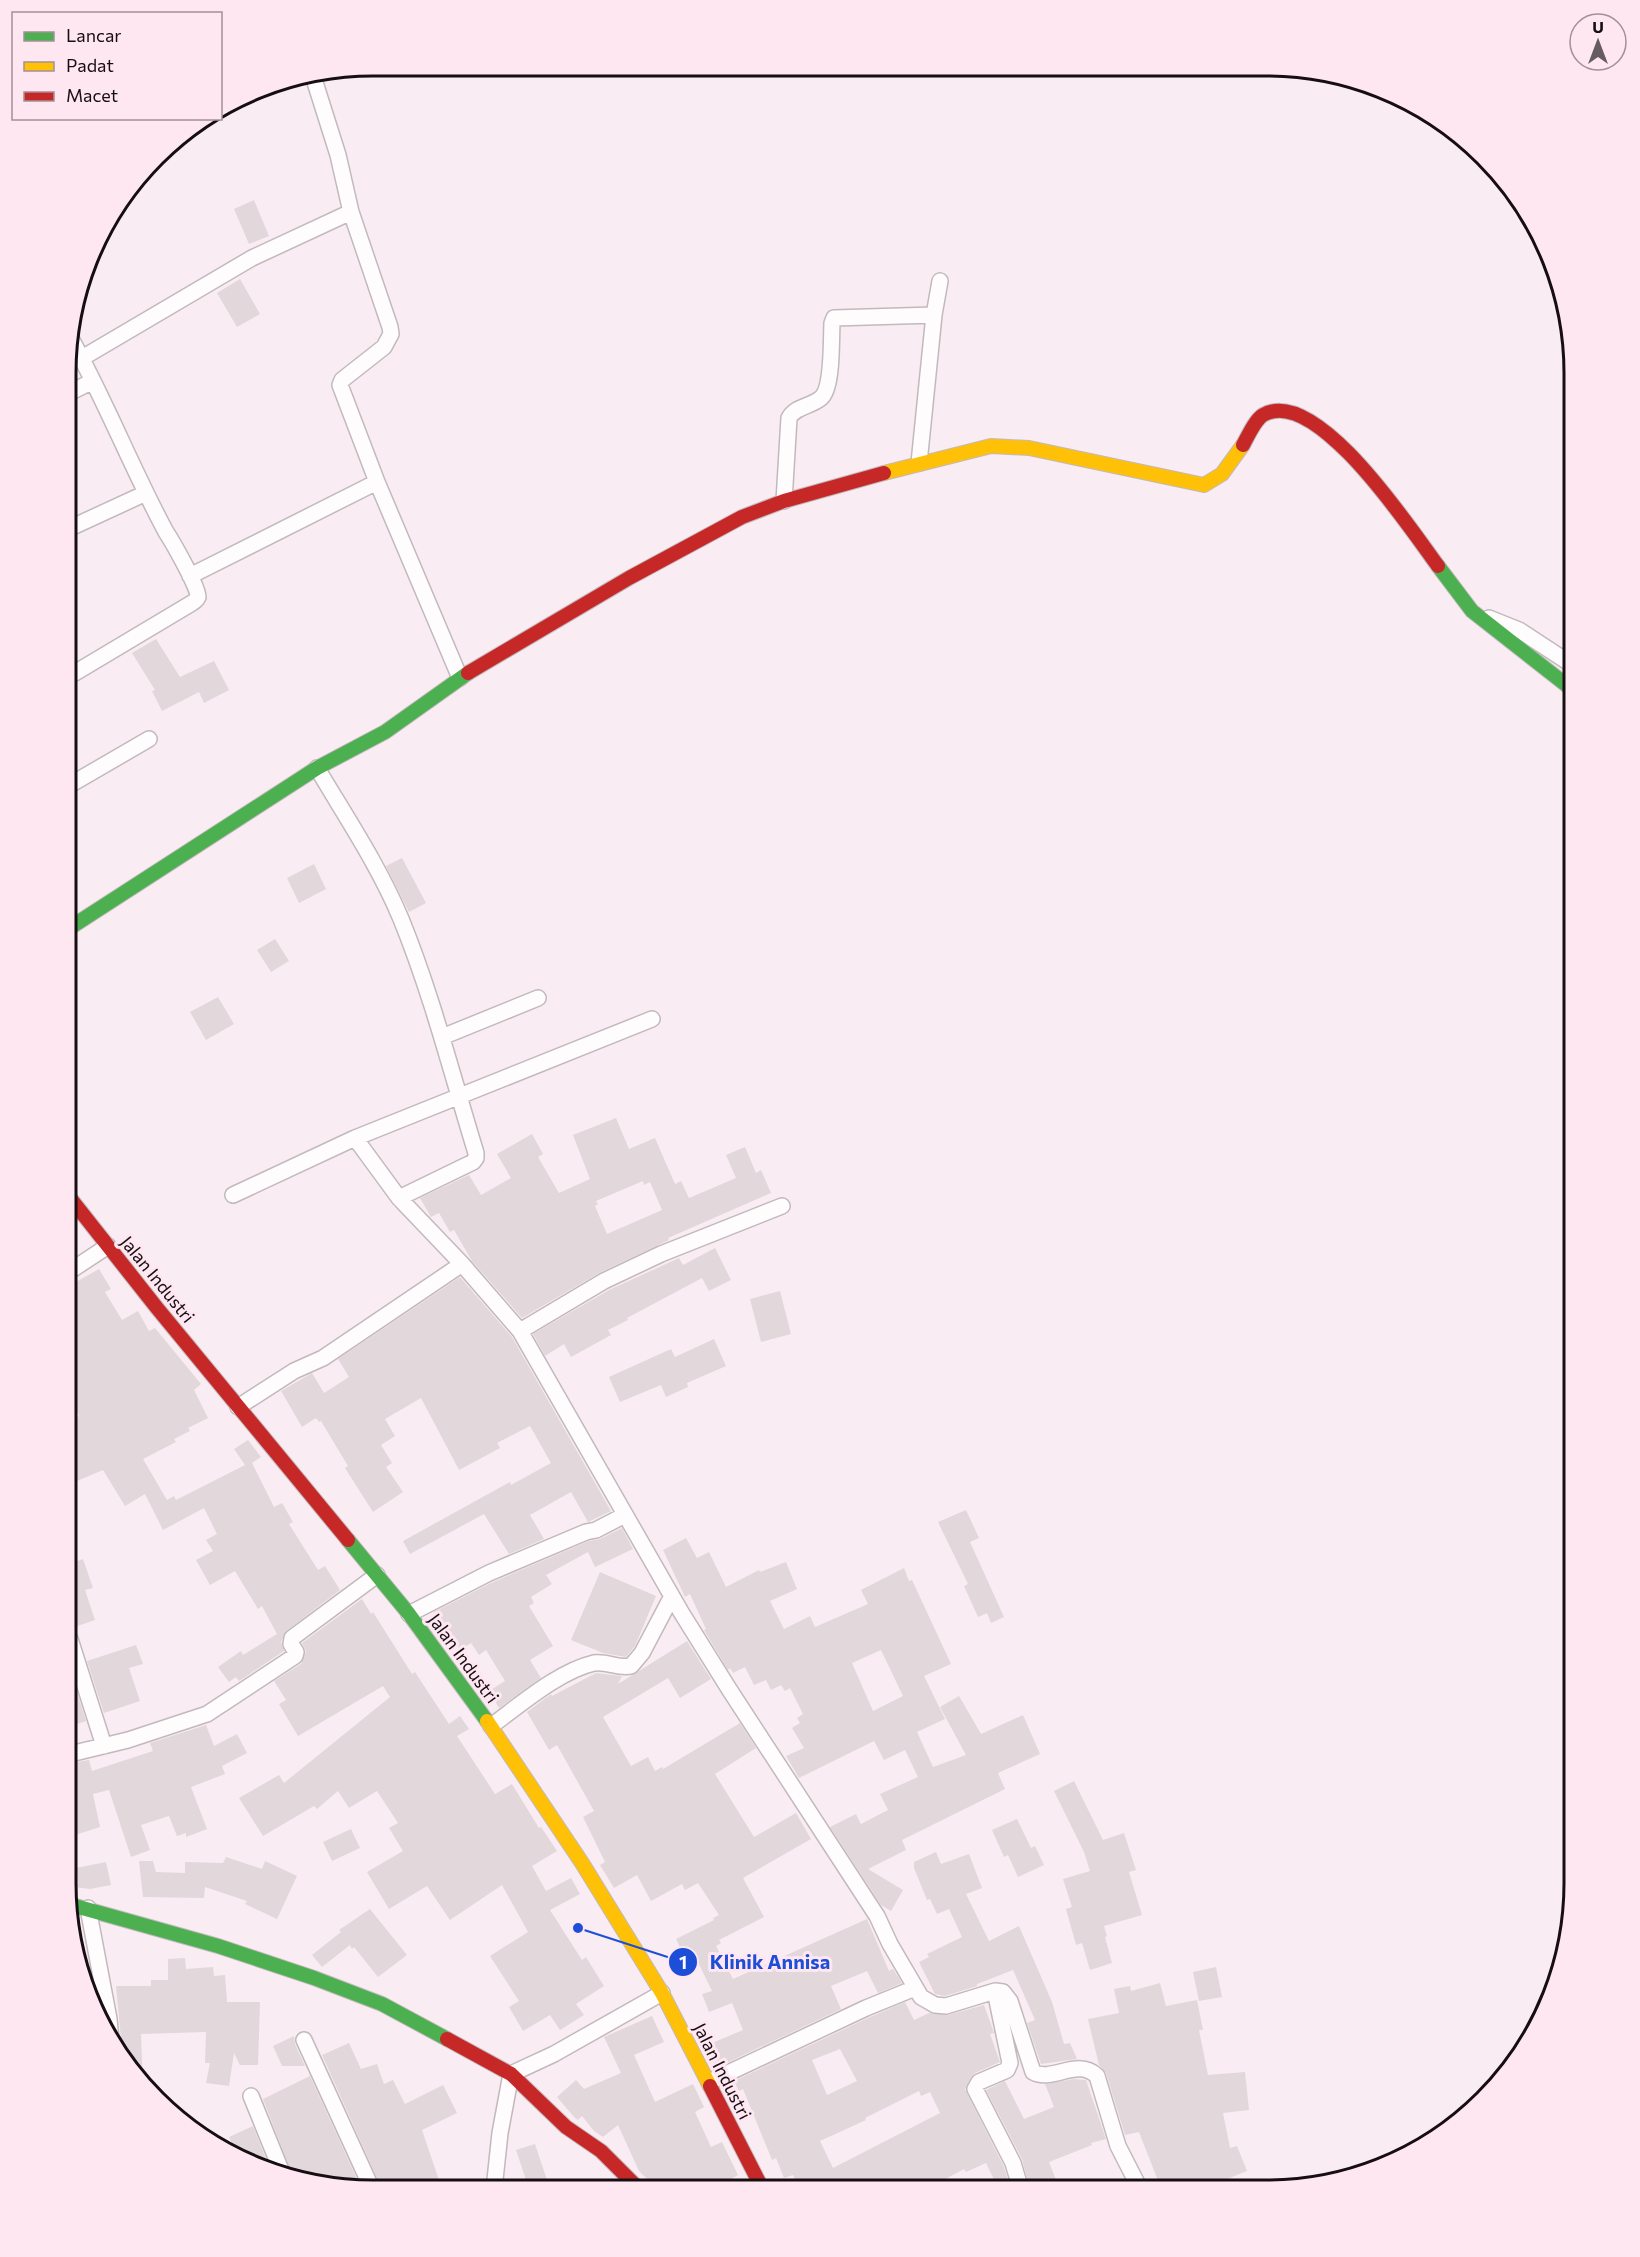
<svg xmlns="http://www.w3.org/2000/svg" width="1640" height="2257" font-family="Commissioner,sans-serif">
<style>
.building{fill:#e2d7da;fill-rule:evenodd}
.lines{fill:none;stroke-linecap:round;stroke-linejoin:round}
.street-casing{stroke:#c2b9bd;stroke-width:18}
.fast-casing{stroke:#c2b9bd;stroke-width:16}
.slow-casing{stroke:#c2b9bd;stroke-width:16}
.jam-casing{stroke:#c2b9bd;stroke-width:16}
.street{stroke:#fefcfd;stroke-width:15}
.fast{stroke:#4caf50;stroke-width:14}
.slow{stroke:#ffc107;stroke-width:14}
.jam{stroke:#c62828;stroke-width:14}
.labels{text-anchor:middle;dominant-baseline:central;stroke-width:6;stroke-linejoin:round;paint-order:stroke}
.street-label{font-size:18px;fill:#160e12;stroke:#ffe7f2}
.rim{fill:none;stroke:#160e12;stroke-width:3}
.leader{fill:none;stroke:#1d4ed8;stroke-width:2}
.callout-dot{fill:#1d4ed8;stroke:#ffe7f2;stroke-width:2}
.mark-label{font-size:18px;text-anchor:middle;font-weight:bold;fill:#fff}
.callout-label{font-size:20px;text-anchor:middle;font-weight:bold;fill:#1d4ed8;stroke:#ffe7f2;stroke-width:6;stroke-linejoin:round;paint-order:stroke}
</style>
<rect width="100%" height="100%" fill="#f9edf3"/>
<path class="building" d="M254 200 269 236 249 244 234 209Z
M240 279 260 314 237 327 217 293Z
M156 639 180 677 214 661 229 690 204 703 199 692 162 711 152 691 155 690 132 653Z
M402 858 426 903 409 912 386 866Z
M314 864 326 889 299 903 287 878Z
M275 939 289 961 271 972 257 950Z
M218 997 234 1024 206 1040 190 1012Z
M616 1118 629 1149 655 1138 675 1184 681 1181 689 1198 736 1178 726 1155 745 1147 756 1173 761 1170 771 1193 668 1238 669 1240 599 1273 522 1318 472 1261 454 1230 450 1232 439 1213 431 1217 420 1198 469 1175 481 1195 511 1178 497 1154 532 1134 543 1154 538 1157 559 1193 590 1179 573 1135ZM643 1181 644 1185 650 1182 662 1210 607 1234 595 1206 598 1204 596 1201Z
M715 1248 731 1280 709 1291 702 1278 627 1318 628 1320 608 1330 611 1335 571 1357 564 1344 545 1356 533 1334 609 1290 679 1258 683 1265Z
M99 1269 111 1289 105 1292 122 1320 138 1311 149 1331 155 1328 201 1384 194 1390 208 1418 188 1428 190 1431 174 1439 176 1442 143 1459 167 1500 174 1496 176 1500 245 1465 234 1449 248 1440 261 1457 252 1463 274 1507 282 1503 293 1522 289 1524 318 1570 325 1566 340 1590 286 1631 281 1642 284 1651 239 1681 236 1677 229 1682 218 1667 241 1651 243 1655 277 1634 262 1606 258 1609 235 1571 210 1585 196 1560 213 1551 206 1540 217 1534 204 1508 163 1530 145 1494 125 1506 103 1470 77 1481 67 1458V1422L79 1416 67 1392V1287Z
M460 1277 512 1337 611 1511 588 1522 571 1492 530 1515 544 1539 509 1554 484 1514 410 1554 403 1541 510 1482 511 1485 551 1463 530 1426 497 1443 500 1448 459 1470 421 1398 385 1419 395 1436 381 1445 392 1463 386 1467 403 1492 373 1512 345 1468 348 1466 321 1421 319 1422 316 1418 302 1427 281 1391 312 1373 324 1393 349 1377 338 1359Z
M780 1291 791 1334 761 1342 750 1299Z
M714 1339 726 1366 687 1383 688 1387 666 1397 661 1385 620 1402 609 1377 671 1349 675 1357Z
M966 1510 979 1538 970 1542 1004 1617 991 1623 987 1613 978 1617 964 1586 968 1584 938 1522Z
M622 1528 633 1549 595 1567 588 1552 546 1575 552 1584 531 1597 534 1603 529 1606 553 1646 530 1660 541 1678 499 1708 489 1691 505 1681 486 1650 479 1655 471 1643 460 1650 434 1612 493 1582 589 1541 600 1539Z
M686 1538 697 1558 709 1552 726 1587 759 1570 760 1572 786 1562 797 1589 770 1601 784 1629 810 1616 815 1627 868 1604 861 1590 904 1568 909 1581 912 1580 951 1664 924 1676 945 1719 917 1732 933 1767 966 1755 940 1707 959 1696 981 1734 1023 1715 1040 1754 998 1773 1005 1789 902 1840 906 1850 868 1869 903 1890 891 1911 881 1905 830 1827 856 1814 861 1824 888 1810 880 1794 918 1777 905 1750 884 1760 874 1741 799 1778 786 1756 804 1748 792 1728 800 1723 797 1718 803 1714 790 1688 785 1691 781 1685 771 1690 766 1680 754 1685 745 1667 733 1673 730 1668 728 1670 704 1630 706 1629 690 1594 685 1597 663 1550ZM881 1650 903 1696 873 1711 852 1663Z
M83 1559 93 1588 85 1590 95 1620 66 1630 67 1565Z
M600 1572 656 1596 635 1646 626 1657 603 1653 571 1640Z
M362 1599 371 1614 373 1612 412 1674 415 1672 449 1724 460 1716 469 1729 457 1736 495 1794 512 1784 539 1828 541 1827 557 1851 532 1866 546 1891 571 1878 580 1894 550 1910 582 1960 586 1957 604 1986 576 2004 584 2015 560 2030 550 2015 523 2031 509 2007 519 2001 490 1956 528 1932 502 1885 450 1920 427 1886 389 1909 367 1872 403 1851 389 1828 398 1823 377 1791 349 1808 338 1791 317 1809 314 1806 263 1836 239 1798 279 1775 284 1783 390 1697 383 1686 298 1736 279 1704 286 1700 274 1681 301 1664 306 1651 302 1643Z
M687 1641 711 1679 680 1698 668 1678 603 1717 631 1766 648 1757 655 1771 662 1767 663 1769 740 1723 756 1748 715 1774 754 1837 796 1813 811 1839 743 1878 764 1917 719 1940 721 1943 716 1946 733 1979 867 1919 889 1971 893 1969 902 1983 878 1993 867 1971 831 1986 841 2009 716 2068 705 2046 743 2030 732 2003 709 2012 702 1994 712 1991 695 1956 686 1960 676 1939 714 1920 713 1918 719 1915 698 1883 685 1890 682 1884 651 1901 637 1875 614 1888 600 1865 605 1862 583 1817 594 1811 557 1745 549 1750 527 1712 551 1694 552 1696 596 1673 622 1676 618 1684Z
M136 1645 143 1664 129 1668 140 1701 104 1713 87 1661Z
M69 1667 86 1721 66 1728V1668Z
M206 1725 214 1746 237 1734 247 1753 222 1766 225 1774 191 1787 207 1829 186 1837V1833L177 1836 169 1816 141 1825 150 1850 131 1857 109 1790 93 1794 100 1827 66 1838V1764L89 1760 92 1771 153 1751 150 1743Z
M1074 1781 1103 1840 1124 1833 1136 1870 1129 1872 1142 1915 1104 1926 1107 1936 1105 1937 1112 1963 1090 1970 1082 1943 1076 1945 1066 1909 1072 1907 1063 1879 1090 1871 1084 1852 1054 1791Z
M1017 1819 1031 1848 1035 1846 1044 1865 1018 1877 1008 1855 1004 1857 992 1830Z
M351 1829 360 1848 332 1861 323 1842Z
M936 1852 941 1864 969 1854 982 1888 966 1894 989 1941 1019 1926 1052 2002 1064 2044 1070 2043 1077 2059 1041 2064 1027 2023 1035 2020 1013 1970 977 1984V1986L945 1996 935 1994 919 1962 929 1957 927 1954 962 1937 949 1909 937 1914 930 1899 927 1900 914 1868V1862Z
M226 1857 262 1869 265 1861 297 1876 277 1919 245 1904 247 1901 205 1887 204 1898 143 1897 139 1861H153L156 1872 185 1873V1862L223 1863Z
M106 1862 111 1885 90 1889 66 1886V1870Z
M370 1909 407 1955 378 1977 354 1947 352 1949 350 1945 322 1967 312 1955 341 1932 339 1930Z
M185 1958 186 1969 213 1967 214 1976 225 1975 227 2002H260L258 2065H240L234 2053 229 2086 206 2083 210 2063H205L206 2032 141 2034 143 2086 117 2048 121 2039 116 1986H151V1980H168V1959Z
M1216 1967 1222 1997 1199 2001 1193 1972Z
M1160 1983 1166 2006 1197 2000 1203 2030H1199L1208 2075 1245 2072 1249 2110 1223 2113 1230 2148 1237 2146 1247 2171 1197 2191H1162L1139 2132 1125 2135 1106 2073 1099 2065 1088 2019 1119 2013 1114 1989 1130 1986 1131 1991Z
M905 2002 914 2020 929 2013 948 2015 984 2005 993 2030 994 2033 990 2034 1000 2062 975 2073 971 2077 965 2089 1004 2167 1011 2190H999L986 2163 966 2172 964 2169 925 2190H801L793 2175 784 2178 776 2158 772 2160 743 2089 739 2091 734 2081 870 2017ZM840 2049 857 2081 827 2095 812 2060ZM919 2091 921 2096 930 2092 940 2113 833 2168 820 2141 866 2120 865 2118Z
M652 2016 664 2042 634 2055 655 2102 693 2084 704 2107 695 2112 711 2147 722 2142 738 2175 731 2179 736 2190 684 2189 680 2180 659 2189H651L648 2180 639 2171 618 2125 603 2137 594 2131 582 2116 578 2120 575 2118 557 2097 576 2080 584 2089 621 2073 604 2037Z
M294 2036 295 2044 305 2066H282L273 2046Z
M349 2043 361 2069 377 2064 384 2084 393 2080 405 2104 443 2085 457 2113 422 2130 442 2189H382L322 2055Z
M310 2076 361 2188H334L295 2178 292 2174 263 2099Z
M1074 2079 1086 2080 1106 2139 1091 2143 1092 2145 1049 2162 1060 2190H1030L1022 2159 986 2090 1005 2081 1024 2119 1054 2107 1045 2084Z
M253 2126 266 2159 252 2165 239 2158 229 2137Z
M535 2144 550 2189H529L516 2150Z"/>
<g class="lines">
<defs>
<path id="street" d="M313 76 338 155 351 212 390 327 391 334 384 347 342 380 340 385 377 482 460 678
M82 358 252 258 351 212
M69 393 93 381
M919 463 934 315 940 281
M784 501 789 418C796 406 810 407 821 398 833 388 831 340 832 323L834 318 934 315
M68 529 146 493
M190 576 377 482
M1489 618 1519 630 1574 666
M68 677 192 603C195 601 197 600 198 597 200 590 172 541 166 532 131 467 105 399 69 335
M317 768C346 817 379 866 401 919 432 995 452 1075 476 1153V1158L473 1162 399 1198
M68 786 149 739
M442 1037 538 998
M355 1138 399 1198 462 1264 520 1331 681 1612 729 1689 877 1916 890 1944 921 1997 935 2005 946 2006 995 1991 1003 1992 1010 2001 1033 2072C1052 2083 1077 2057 1097 2076L1118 2146 1141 2191
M233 1195 355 1138 652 1019
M67 1273 108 1246
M520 1331 604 1281 661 1254 782 1206
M238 1407 294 1371 323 1358 462 1264
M409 1614 489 1573 586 1532 596 1530 625 1515
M70 1639 104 1746
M491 1726C520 1705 559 1671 594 1663 607 1661 619 1669 631 1666L642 1653 672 1596
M66 1755 128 1740 207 1714 295 1656 296 1652 291 1644 292 1638 377 1575
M88 1908 109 2019 99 2021
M995 1991 1010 2063 1007 2070 979 2082 975 2089 1013 2163 1021 2190
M109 2019 111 2040
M304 2040 372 2189
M709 2082 866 2008 915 1988
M251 2096 283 2175
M494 2189 500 2133 511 2074 554 2054 662 1993"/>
<path id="fast" d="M1438 566 1472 611 1574 691
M68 929 317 768 385 732 468 673
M348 1540 409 1614 487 1721
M68 1904 218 1946 314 1978 382 2004 447 2039"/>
<path id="slow" d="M884 473 991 446 1029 448 1204 485 1222 474 1243 445
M487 1721 582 1863 662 1993 710 2086
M1548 2001 1560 1969"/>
<path id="jam" d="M1243 445C1248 436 1255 420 1263 415 1316 384 1411 530 1438 566
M468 673 629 578 742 517 784 501 884 473
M67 1194 157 1308 348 1540
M447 2039 511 2074 566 2127 601 2151 639 2189
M710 2086 763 2190"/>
</defs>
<use href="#street" class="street-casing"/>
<use href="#fast" class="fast-casing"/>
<use href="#slow" class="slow-casing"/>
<use href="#jam" class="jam-casing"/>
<use href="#street" class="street"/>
<use href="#fast" class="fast"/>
<use href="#slow" class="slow"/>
<use href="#jam" class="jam"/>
</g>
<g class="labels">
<g class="street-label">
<text transform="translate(158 1279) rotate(51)">Jalan Industri</text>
<text transform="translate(464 1658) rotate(54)">Jalan Industri</text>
<text transform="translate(723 2071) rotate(63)">Jalan Industri</text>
</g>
</g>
<path d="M0 0H1640V2257H0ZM373 76H1267A297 297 0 0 1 1564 373V1883A297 297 0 0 1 1267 2180H373A297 297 0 0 1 76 1883V373A297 297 0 0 1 373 76Z" fill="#ffe7f2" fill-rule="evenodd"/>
<path class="rim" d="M373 76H1267A297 297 0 0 1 1564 373V1883A297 297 0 0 1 1267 2180H373A297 297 0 0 1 76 1883V373A297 297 0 0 1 373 76Z"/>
<path class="leader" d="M578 1928L683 1962"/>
<g class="callout-dot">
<circle cx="578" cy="1928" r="6"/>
<circle cx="683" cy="1962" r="15"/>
</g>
<g class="mark-label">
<text x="683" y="1969">1</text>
</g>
<g class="callout-label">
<text x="770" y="1969">Klinik Annisa</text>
</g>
<rect x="12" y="12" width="210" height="108" fill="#ffe7f2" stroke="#a29098" stroke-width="1.5"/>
<rect x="24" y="32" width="30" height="9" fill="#4caf50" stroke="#a29098" stroke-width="1.5"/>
<text x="66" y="42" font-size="18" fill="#160e12">Lancar</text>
<rect x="24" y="62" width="30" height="9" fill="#ffc107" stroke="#a29098" stroke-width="1.5"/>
<text x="66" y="72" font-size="18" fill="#160e12">Padat</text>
<rect x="24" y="92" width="30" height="9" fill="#c62828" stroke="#a29098" stroke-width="1.5"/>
<text x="66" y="102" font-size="18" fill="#160e12">Macet</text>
<g transform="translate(1598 42)"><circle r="28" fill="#ffe7f2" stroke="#a29098" stroke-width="1.5"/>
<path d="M0-4.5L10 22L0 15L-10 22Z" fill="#655c61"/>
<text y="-9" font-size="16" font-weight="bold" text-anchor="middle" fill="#160e12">U</text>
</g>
</svg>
